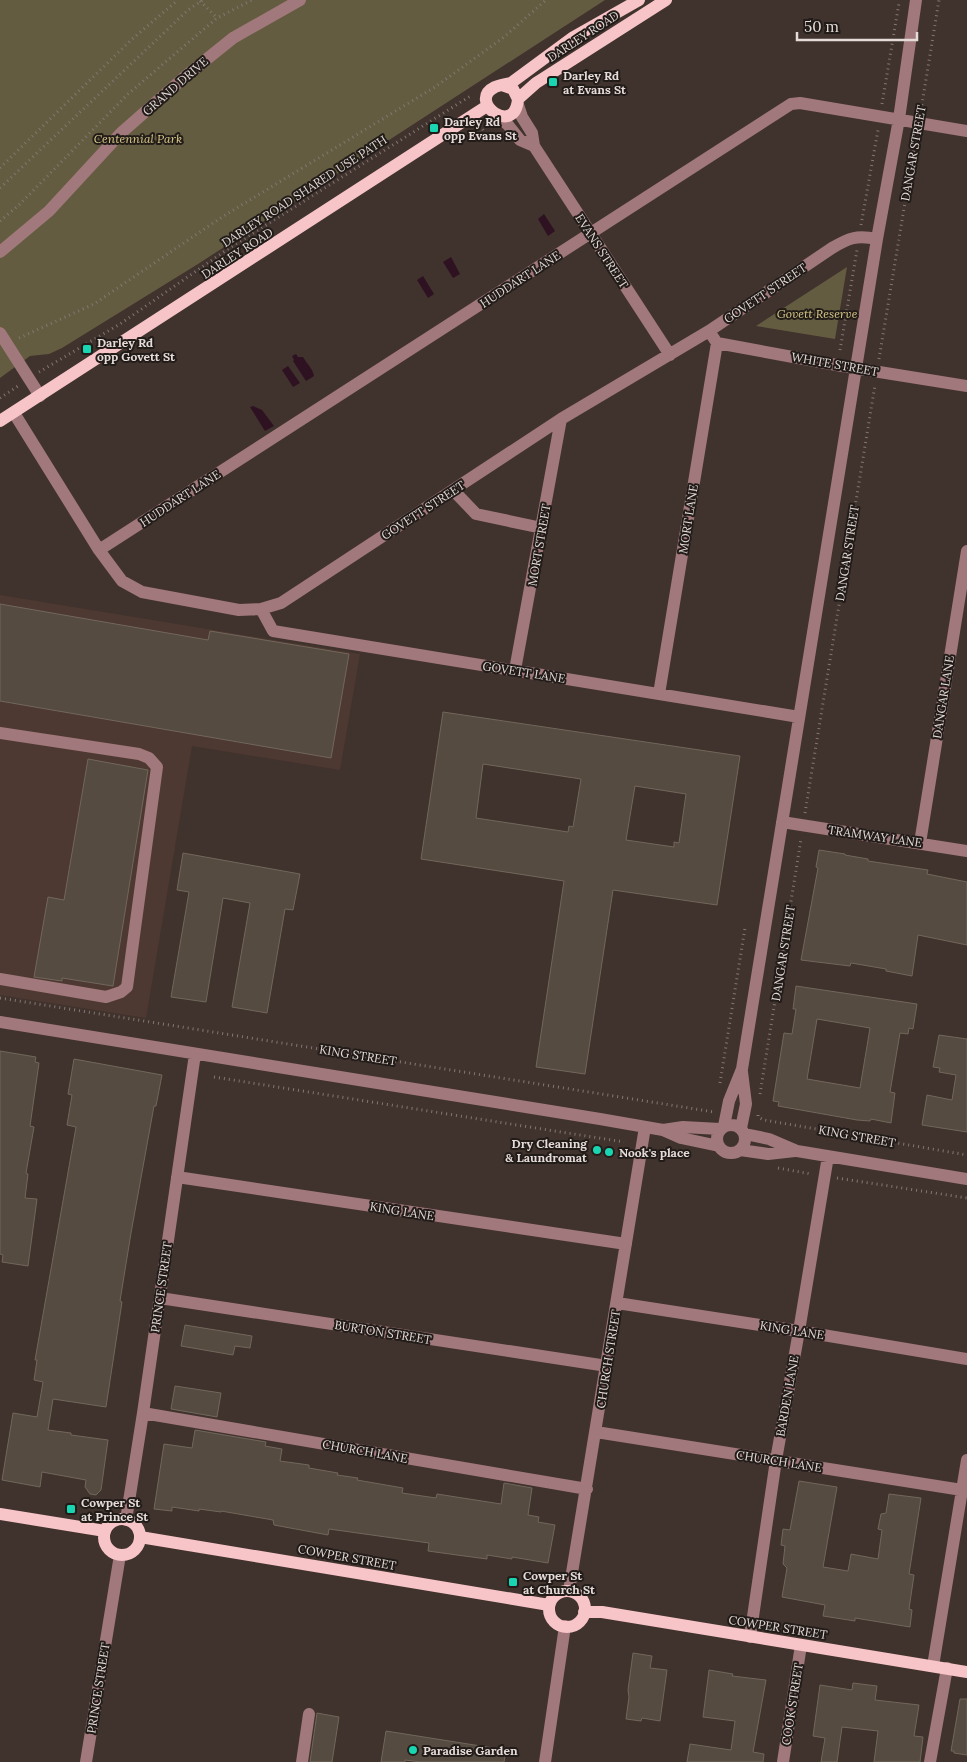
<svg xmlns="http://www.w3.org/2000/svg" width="967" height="1762" font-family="Lora,serif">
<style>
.built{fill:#4d3931}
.green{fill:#645c40}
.water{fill:#2f1222}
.building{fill:#554b40;stroke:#72675b;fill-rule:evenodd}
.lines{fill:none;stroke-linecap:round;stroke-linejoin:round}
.path{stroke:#847773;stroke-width:3;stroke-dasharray:1 4;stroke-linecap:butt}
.minor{stroke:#a1787b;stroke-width:12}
.major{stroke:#f7c4c8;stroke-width:12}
.poi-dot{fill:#1ad5b2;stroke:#221c19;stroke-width:2}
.labels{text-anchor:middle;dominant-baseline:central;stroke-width:4;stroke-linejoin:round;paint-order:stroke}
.street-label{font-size:12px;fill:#e5dbd8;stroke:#221c19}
.poi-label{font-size:12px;font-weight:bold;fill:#e5dbd8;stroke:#221c19;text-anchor:start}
.park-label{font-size:12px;font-style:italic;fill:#d9c889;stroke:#221c19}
</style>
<rect width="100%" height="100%" fill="#40322d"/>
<path class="built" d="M0 595 360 654 340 770 192 746 146 1018 0 995Z"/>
<path class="green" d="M0 0H605L198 264 62 348 49 354 30 356 0 378Z
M847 267 835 339 756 326Z"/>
<path class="water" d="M544 214 555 231 548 236 538 219Z
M451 257 460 274 453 278 443 262Z
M423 276 434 294 428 298 417 280Z
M296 354 298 357H303C307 364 313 369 314 376L306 381 293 361 294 360 292 356Z
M288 366 300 383 293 387 282 370Z
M253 406 262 410 274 426 265 431 250 407Z"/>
<path class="building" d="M0 604 208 640 210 631 349 654 331 758 0 701Z
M443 712 740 756 717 905 613 890 585 1074 536 1067 564 881 421 859ZM483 764 581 779 573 827 569 826 568 832 476 818ZM635 786 686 794 679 843 674 842V847L626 840Z
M88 759 148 770 113 986 62 978V981L34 977 48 897 64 900Z
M819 850 845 854V855L868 859V861L928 870 927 874 967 882V945L918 935 912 976 886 971V969L851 963 850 966 801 960 818 868 816 867Z
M183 853 300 874 293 910 285 909 267 1013 232 1007 250 903 223 898 206 1002 171 997 189 892 177 890Z
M796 986 917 1004 913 1029 909 1028 908 1034 900 1033 890 1092 895 1093 891 1123 871 1119 870 1121 857 1120 778 1106 779 1102 773 1101 784 1033 792 1034 796 1009H793ZM817 1019 870 1028 860 1088 807 1079Z
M939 1035 967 1039V1132L922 1125 927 1095 952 1100 956 1075 939 1072 940 1068 933 1067Z
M0 1051 36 1057 35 1062 39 1063 30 1126 34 1127 26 1173 28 1174 25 1198 37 1199 28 1266 2 1262 3 1255 0 1254Z
M74 1059 162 1075 156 1106H154L131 1233 120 1301 122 1302 106 1407 53 1399 48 1430 71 1433V1435L108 1440 101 1490 96 1495 90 1494 85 1487 86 1480 42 1472 40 1487 2 1480 13 1413 37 1417 43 1382 34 1380 37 1360H35L76 1127 67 1125 72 1095 68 1094Z
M185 1325 252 1336 250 1348 235 1346 233 1355 181 1346Z
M175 1386 221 1393 217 1417 171 1409Z
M195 1430 266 1442 265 1446 282 1449 280 1461 309 1465V1468L338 1473 337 1475 358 1478 357 1480 403 1488 402 1493 436 1498 437 1494 501 1504 504 1483 532 1488 528 1515 539 1517 538 1522 555 1525 548 1563 512 1557V1559L487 1555V1559L457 1555 428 1551 429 1543 329 1529 328 1535 274 1525 273 1520 221 1511V1512L199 1509V1511L172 1507V1511L154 1509 164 1444 192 1448Z
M799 1481 837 1487 823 1567 848 1571 851 1554 878 1559 882 1530 878 1529 881 1514 886 1513 889 1494 921 1498 909 1574 914 1575 909 1609 912 1610 910 1627 855 1618V1621L823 1616 825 1605 782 1597 787 1568 783 1564 785 1546 781 1545 783 1529 790 1530Z
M633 1653 652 1656 650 1668 667 1670 660 1721 642 1718 641 1721 626 1719 629 1697 628 1690Z
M709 1670 733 1674 732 1676 766 1680 753 1752 764 1754 763 1762H687L690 1744 731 1750 735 1721 703 1717Z
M853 1683 877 1686 875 1700 919 1705 914 1736 923 1737 920 1762H874L878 1731 842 1727 837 1762H821L825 1738 813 1736 820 1685 852 1690Z
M960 1699H967V1755L954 1753V1751H951Z
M317 1713 339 1717 332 1762H310Z
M386 1731 506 1750 504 1762H421L405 1760V1762H381Z"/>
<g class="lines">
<path class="path" d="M200 1 217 18
M882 104 899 3
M921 110 939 0
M480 125 485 133
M0 168 131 40 178 0
M0 188 188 10 203 0
M0 221 19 205 128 94 217 18 252 0
M861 225 878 130
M19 338 94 304 222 217 435 87 504 37 546 0
M840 350 857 250
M879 359 916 136
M39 372 120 324 225 251 472 95
M0 398 18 386
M805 813 875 385
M0 998 714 1112
M214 1077 624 1142
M720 1083 745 928
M760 1094 801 839
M758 1115V1117L764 1120 967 1155
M664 1150 675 1152
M778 1168 811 1174
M837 1178 967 1198"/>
<path class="minor" d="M518 105 522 117 532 133 534 146 670 355
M498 116 508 125 520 140 534 146
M0 252 49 211 121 133 187 75 233 38 300 0
M0 333 40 396
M713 337 717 343 842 366 967 386
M14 413 99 550 122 581 142 592 239 610 261 609 281 603 561 419 709 331 832 248C849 238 856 235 877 239
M453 490 476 514 542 528
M99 550 791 104 800 103 967 131
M261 609 273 631 799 717
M515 670 561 419
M659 694 717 343
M0 733 139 754 149 758 157 767 127 987 121 992 106 997 0 979
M782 822 967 851
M920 843 967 551
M0 1022 600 1119 663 1130 681 1138 719 1146
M717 1139a14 14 0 1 1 28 0a14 14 0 1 1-28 0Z
M724 1126 729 1101 742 1069 877 239 899 119 916 0
M741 1128 746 1104 742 1072
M663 1130 683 1127 720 1129
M745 1134 769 1139 797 1151 967 1179
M740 1150 768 1154 795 1151
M177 1177 626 1244
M160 1298 607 1366
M617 1303 799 1331 967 1359
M143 1413 587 1489
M596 1432 962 1490
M126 1520 143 1413 195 1054
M569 1591 645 1127
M750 1637 776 1460 799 1331 828 1156
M933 1666 967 1460
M86 1762 120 1555
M302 1762 309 1714
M545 1762 565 1626
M783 1762 801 1645
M930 1762 947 1668"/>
<path class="major" d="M502 85 513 89 518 99C515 138 466 101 495 87 500 85 506 84 511 83L572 38 639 0
M518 99 536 83 666 0
M0 421 487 106
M0 1514 105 1531
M104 1537a18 18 0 1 1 36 0a18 18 0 1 1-36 0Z
M140 1537 549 1605
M549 1609a18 18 0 1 1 36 0a18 18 0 1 1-36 0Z
M584 1612H602L967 1672"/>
</g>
<g class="poi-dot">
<rect x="548" y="77" width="10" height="10" rx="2.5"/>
<rect x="429" y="123" width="10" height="10" rx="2.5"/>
<rect x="82" y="344" width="10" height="10" rx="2.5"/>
<circle cx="597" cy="1150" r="5"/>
<circle cx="609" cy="1152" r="5"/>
<rect x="66" y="1504" width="10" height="10" rx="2.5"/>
<rect x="508" y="1577" width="10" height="10" rx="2.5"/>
<circle cx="413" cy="1750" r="5"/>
</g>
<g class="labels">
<g class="street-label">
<text transform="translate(583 36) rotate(-33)">DARLEY ROAD</text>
<text transform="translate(175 86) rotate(-41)">GRAND DRIVE</text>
<text transform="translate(913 153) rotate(-80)">DANGAR STREET</text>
<text transform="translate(304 191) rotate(-33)">DARLEY ROAD SHARED USE PATH</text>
<text transform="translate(602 251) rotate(57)">EVANS STREET</text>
<text transform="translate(237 253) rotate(-33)">DARLEY ROAD</text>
<text transform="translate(520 279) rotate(-33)">HUDDART LANE</text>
<text transform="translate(765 293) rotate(-34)">GOVETT STREET</text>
<text transform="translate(835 364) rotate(10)">WHITE STREET</text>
<text transform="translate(180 498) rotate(-33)">HUDDART LANE</text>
<text transform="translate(423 510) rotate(-33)">GOVETT STREET</text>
<text transform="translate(688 519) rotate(-81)">MORT LANE</text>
<text transform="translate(539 545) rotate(-80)">MORT STREET</text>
<text transform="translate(847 553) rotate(-81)">DANGAR STREET</text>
<text transform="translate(524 672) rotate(9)">GOVETT LANE</text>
<text transform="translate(943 697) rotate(-81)">DANGAR LANE</text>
<text transform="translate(875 836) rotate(8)">TRAMWAY LANE</text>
<text transform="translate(783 953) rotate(-81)">DANGAR STREET</text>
<text transform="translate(358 1055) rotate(9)">KING STREET</text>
<text transform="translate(857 1136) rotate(10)">KING STREET</text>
<text transform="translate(402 1211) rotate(9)">KING LANE</text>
<text transform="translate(161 1287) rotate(-82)">PRINCE STREET</text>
<text transform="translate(792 1330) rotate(9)">KING LANE</text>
<text transform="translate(383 1332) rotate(9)">BURTON STREET</text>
<text transform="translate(608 1359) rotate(-81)">CHURCH STREET</text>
<text transform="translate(787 1396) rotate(-80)">BARDEN LANE</text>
<text transform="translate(365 1451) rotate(10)">CHURCH LANE</text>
<text transform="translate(779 1461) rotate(9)">CHURCH LANE</text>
<text transform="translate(347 1557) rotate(10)">COWPER STREET</text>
<text transform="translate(778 1627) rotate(9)">COWPER STREET</text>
<text transform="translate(98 1688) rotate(-81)">PRINCE STREET</text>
<text transform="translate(792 1704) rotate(-81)">COOK STREET</text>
</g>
<g class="poi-label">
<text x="563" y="75">Darley Rd<tspan x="563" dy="14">at Evans St</tspan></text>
<text x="444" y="121">Darley Rd<tspan x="444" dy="14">opp Evans St</tspan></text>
<text x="97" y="342">Darley Rd<tspan x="97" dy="14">opp Govett St</tspan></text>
<text x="587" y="1143" text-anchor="end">Dry Cleaning<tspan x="587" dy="14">&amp; Laundromat</tspan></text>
<text x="619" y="1152">Nook's place</text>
<text x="81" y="1502">Cowper St<tspan x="81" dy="14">at Prince St</tspan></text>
<text x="523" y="1575">Cowper St<tspan x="523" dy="14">at Church St</tspan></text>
<text x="423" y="1750">Paradise Garden</text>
</g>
<g class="park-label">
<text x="138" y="138">Centennial Park</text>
<text x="817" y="313">Govett Reserve</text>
</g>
</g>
<path d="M797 32v8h120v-8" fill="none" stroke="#e5dbd8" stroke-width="2.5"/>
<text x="804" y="32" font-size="15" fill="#e5dbd8" stroke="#221c19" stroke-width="4" paint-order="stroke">50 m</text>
</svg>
